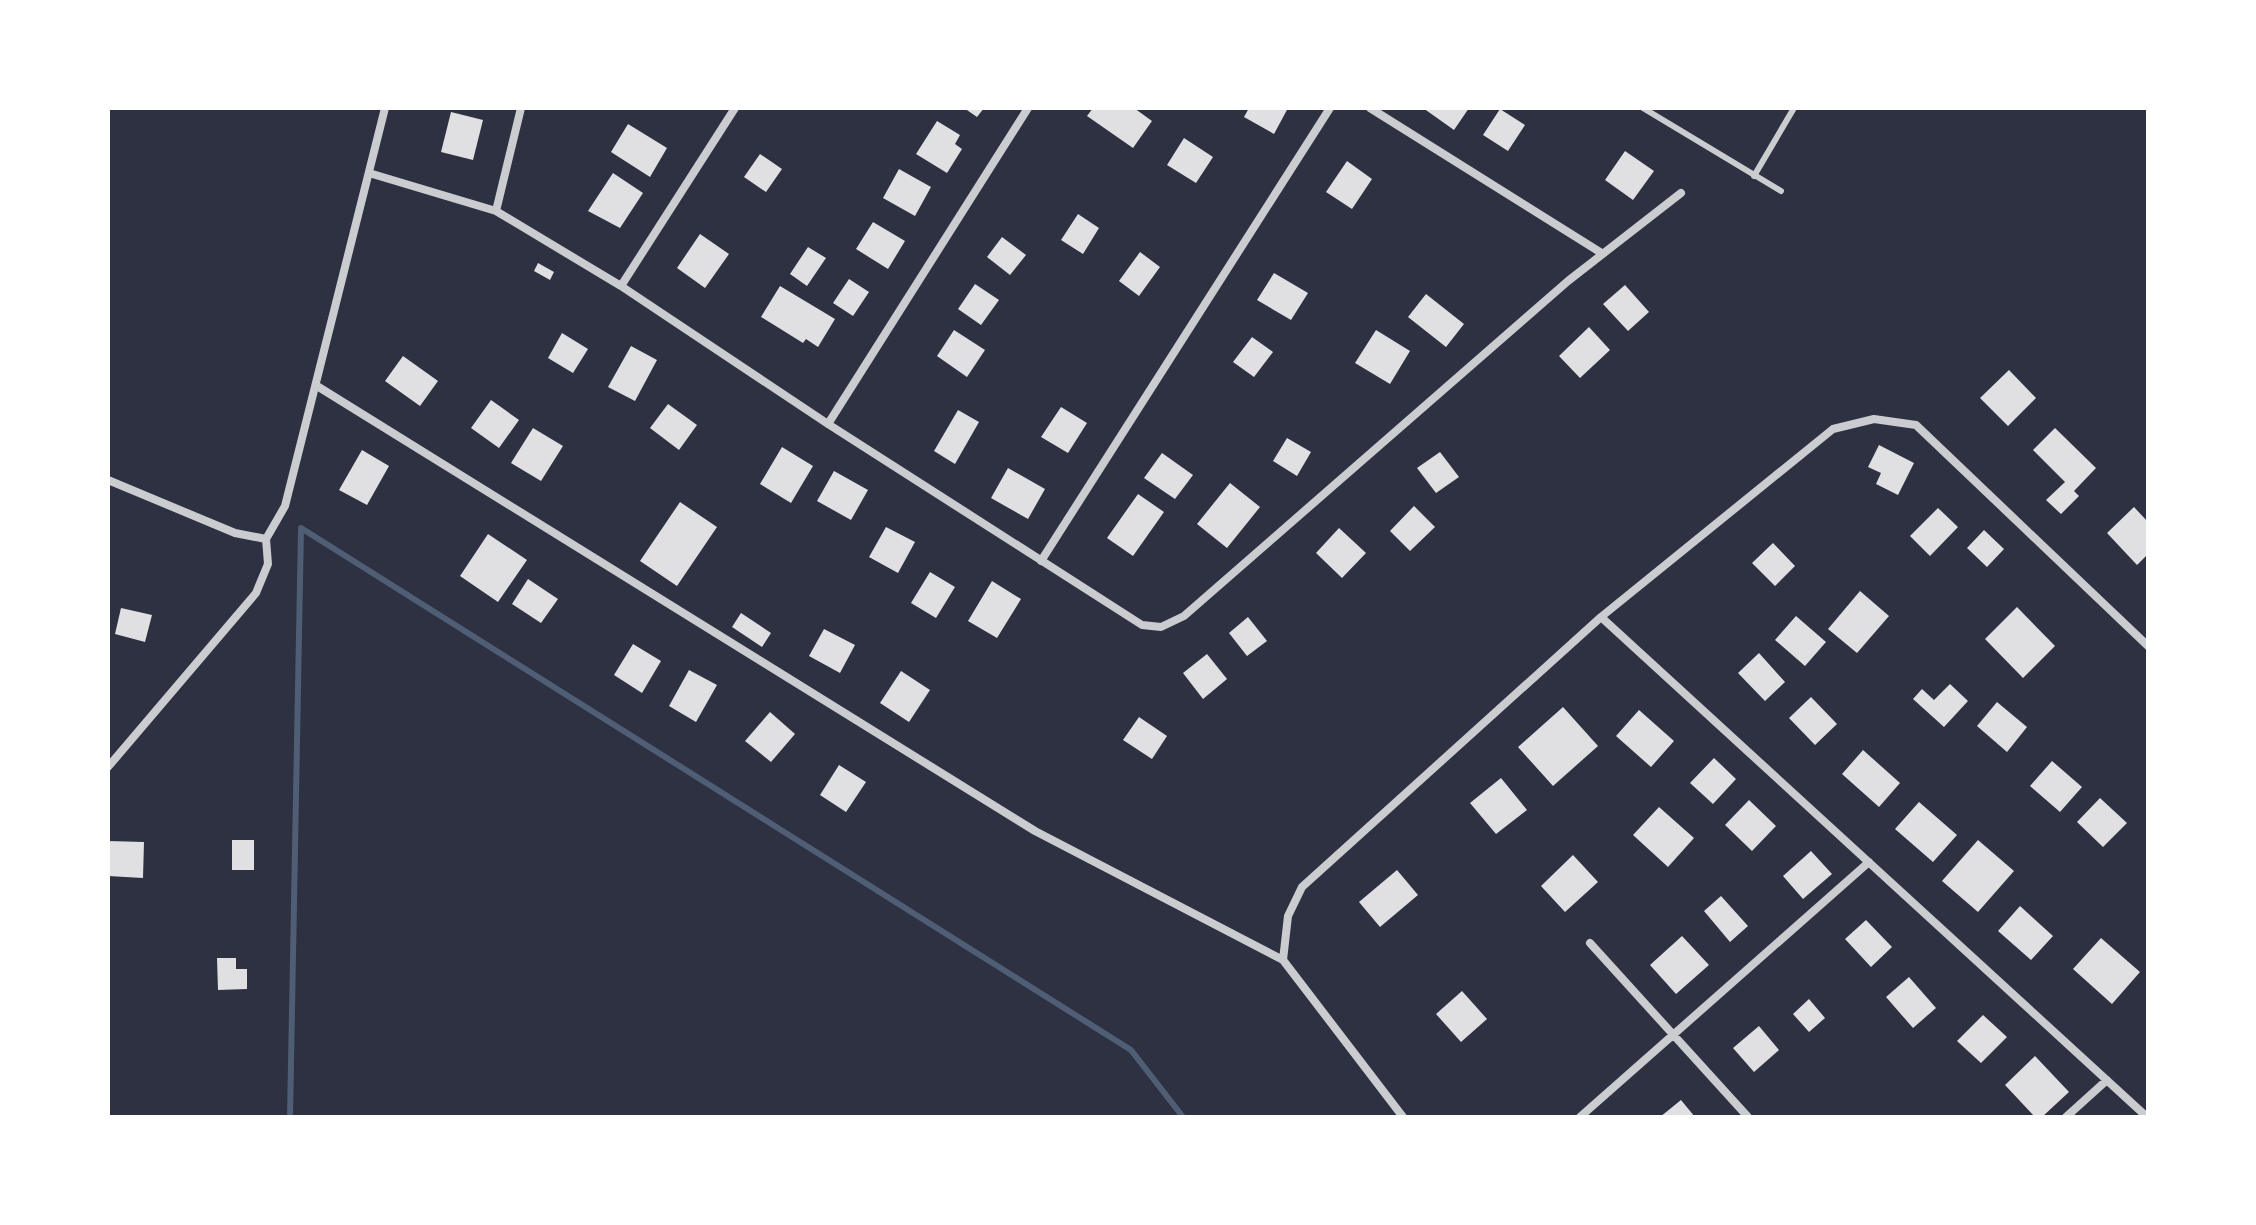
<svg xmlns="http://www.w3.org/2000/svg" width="2256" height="1225" font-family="'Golos Text',sans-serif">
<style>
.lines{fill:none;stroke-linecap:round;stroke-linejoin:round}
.stream{stroke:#4f5d75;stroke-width:6}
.building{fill:#e0e0e3}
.service{stroke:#caccd0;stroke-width:6}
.minor{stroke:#caccd0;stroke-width:8}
</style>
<rect width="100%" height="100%" fill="#2d3142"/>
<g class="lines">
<path class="stream" d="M290 1117 301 528 1131 1050 1183 1117"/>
</g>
<path class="building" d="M964 108H984L977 117Z
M1093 108H1134L1152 121 1133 148 1087 116Z
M1249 108H1288L1274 134 1244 117Z
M1423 108H1469L1454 130Z
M1500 109 1525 125 1508 151 1483 135Z
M451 112 483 120 473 160 441 152Z
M937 121 960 135 955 144 962 149 947 173 916 154Z
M628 124 667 148 650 177 611 152Z
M1184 138 1213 157 1196 183 1167 165Z
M1625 151 1654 171 1633 200 1605 180Z
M760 154 782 169 766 192 744 177Z
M1347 161 1372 179 1352 209 1326 192Z
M899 169 931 187 915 216 883 198Z
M613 173 643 193 620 228 588 211Z
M1078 214 1099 228 1083 254 1061 240Z
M873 222 905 241 888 269 856 249Z
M700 234 729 254 705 288 677 268Z
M1002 237 1026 255 1010 275 987 257Z
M808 247 826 258 807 286 790 274Z
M1140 252 1160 267 1139 296 1119 281Z
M538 263 554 272 550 280 534 271Z
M1274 273 1308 293 1291 320 1257 300Z
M849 279 869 292 853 316 833 303Z
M975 284 999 300 981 325 958 309Z
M1625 285 1649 312 1628 331 1603 304Z
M780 286 835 319 818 347 806 339 803 343 761 317Z
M1426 294 1464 324 1446 347 1408 317Z
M1589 327 1610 350 1580 378 1559 356Z
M954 330 985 350 967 377 937 356Z
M1376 330 1410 351 1390 384 1355 363Z
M562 333 588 349 573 373 548 358Z
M1252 337 1273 352 1254 377 1233 362Z
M631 346 657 360 635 401 608 387Z
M403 356 438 381 420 406 385 381Z
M2009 370 2036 398 2008 426 1980 398Z
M491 400 519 420 499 448 471 428Z
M668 404 697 425 679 450 650 428Z
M1061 407 1087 423 1068 453 1041 437Z
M958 410 979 422 955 464 934 451Z
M533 428 563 446 541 481 511 463Z
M2055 428 2096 468 2074 491 2079 496 2061 514 2046 500 2065 482 2033 450Z
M1287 438 1311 452 1297 476 1273 461Z
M1879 445 1914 463 1898 495 1876 484 1881 473 1868 467Z
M782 447 813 466 791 503 760 484Z
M362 450 389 466 367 505 339 490Z
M1440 452 1459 477 1436 493 1417 468Z
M1162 453 1193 475 1175 499 1144 478Z
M1008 468 1045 489 1028 519 991 498Z
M834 471 868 490 851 520 817 501Z
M1230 483 1260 507 1227 548 1197 524Z
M1138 494 1164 512 1133 556 1107 538Z
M680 502 717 527 677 586 640 561Z
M1414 506 1435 527 1410 551 1390 531Z
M2134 507 2148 522V554L2137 565 2107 533Z
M1938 508 1958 527 1930 556 1910 536Z
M886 527 915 542 898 573 869 557Z
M1339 528 1366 553 1342 578 1316 553Z
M1984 530 2004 549 1987 567 1967 548Z
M488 534 527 560 498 602 460 576Z
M1773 543 1795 566 1775 586 1752 563Z
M930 572 955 587 936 618 911 603Z
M528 579 558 599 541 623 512 604Z
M992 581 1021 599 997 638 968 621Z
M1860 591 1889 616 1857 653 1828 629Z
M2017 607 2055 646 2023 678 1985 639Z
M121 608 152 615 145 642 115 634Z
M741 613 771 633 762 647 732 627Z
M1796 616 1826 642 1805 666 1775 640Z
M1248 617 1267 641 1247 656 1229 633Z
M824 629 855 645 840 673 809 656Z
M633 644 661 661 642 693 614 675Z
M1759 653 1785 682 1765 701 1738 673Z
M1207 654 1227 679 1203 699 1183 673Z
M689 670 717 685 696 722 669 706Z
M901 671 930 690 909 722 880 703Z
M1950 684 1968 701 1944 727 1913 699 1922 689 1934 700Z
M1811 697 1837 724 1815 745 1789 718Z
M1997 702 2027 727 2007 752 1977 726Z
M1563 707 1598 746 1553 786 1518 747Z
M1639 710 1674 741 1651 767 1616 736Z
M770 712 795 734 771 762 745 741Z
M1139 717 1167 736 1152 759 1123 740Z
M1863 750 1900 783 1879 807 1842 774Z
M1714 758 1736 779 1713 804 1690 783Z
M2052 761 2082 787 2060 812 2030 786Z
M839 765 866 782 846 812 820 795Z
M1501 778 1527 810 1496 834 1470 803Z
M2100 798 2127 823 2103 847 2077 822Z
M1749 800 1776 826 1752 851 1725 825Z
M1919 802 1957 835 1933 862 1895 829Z
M1659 807 1694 838 1668 867 1633 835Z
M232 840H254V870H232Z
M1978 840 2014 871 1978 912 1942 881Z
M108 841 144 842 143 878 108 876Z
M1811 851 1832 874 1803 899 1783 876Z
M1573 855 1598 882 1565 912 1541 886Z
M1397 870 1418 895 1380 927 1359 902Z
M1721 896 1748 926 1730 942 1704 911Z
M2020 906 2053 936 2031 960 1998 931Z
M1866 920 1892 947 1871 967 1845 939Z
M1682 936 1709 965 1676 994 1650 965Z
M2101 938 2140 972 2112 1004 2073 969Z
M217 958H236V969H247V989L218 990Z
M1909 977 1936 1008 1913 1028 1886 997Z
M1462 991 1487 1019 1461 1042 1436 1014Z
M1809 999 1825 1018 1809 1032 1793 1014Z
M1983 1015 2007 1037 1981 1063 1957 1041Z
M1759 1026 1779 1050 1754 1072 1733 1048Z
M2035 1056 2069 1092 2042 1117H2035L2005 1085Z
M1681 1100 1695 1117H1660Z"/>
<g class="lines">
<path class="service" d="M1643 108 1781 191
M1754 176 1794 108"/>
<path class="minor" d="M1370 108 1603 254
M369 173 496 211 621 286 828 424 1142 625 1161 627 1184 616 1568 281 1681 193
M496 211 521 108
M621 286 735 108
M317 386 1035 831 1283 960
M828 424 1028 108
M108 480 235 533 266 539 285 506 385 108
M1041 561 1330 108
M1601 617 2147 1117
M108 767 256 593 268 564 266 539
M1590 943 1748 1117
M1403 1117 1283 960 1288 916 1302 887 1601 617 1833 429 1874 419 1916 425 2148 646
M1580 1117 1869 862
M2066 1117 2107 1080"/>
</g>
<rect width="2256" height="1225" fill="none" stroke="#ffffff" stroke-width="220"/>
</svg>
